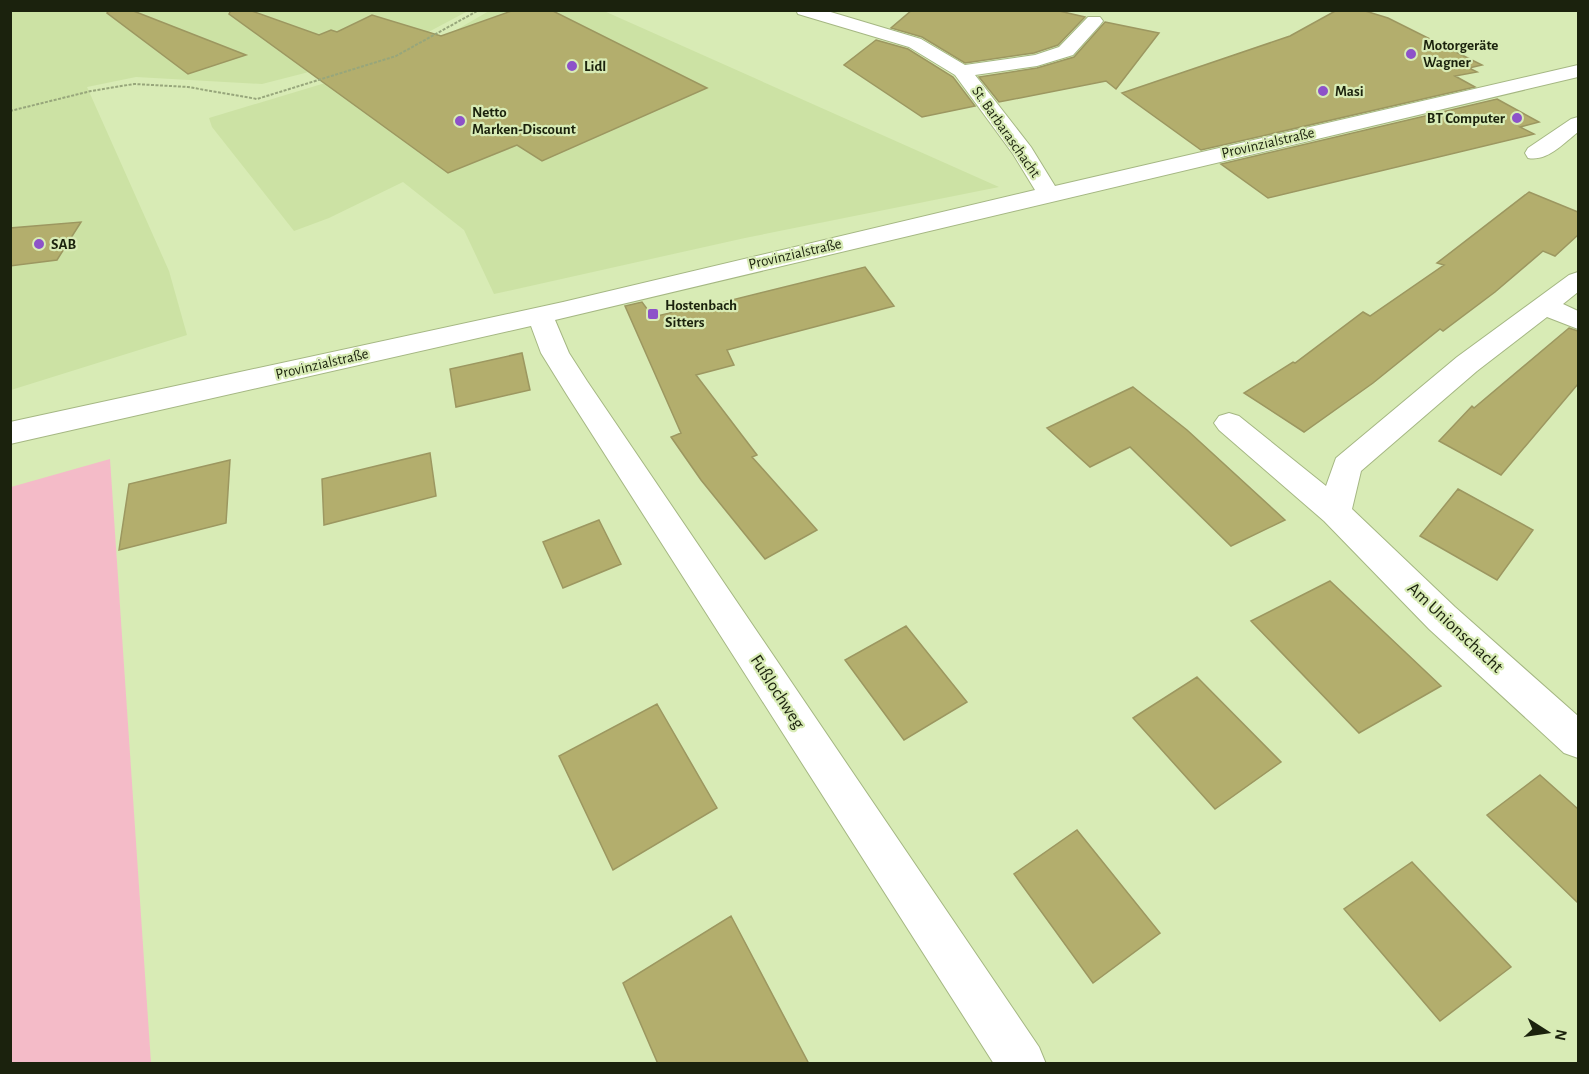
<svg xmlns="http://www.w3.org/2000/svg" width="1589" height="1074" font-family="'Alegreya Sans',sans-serif">
<style>
.built{fill:#cce2a4}
.green{fill:#f4bbc8}
.building{fill:#b3ae6d;stroke:#9c9760;stroke-width:1.5}
.lines{fill:none;stroke-linecap:round;stroke-linejoin:round}
.minor-casing{stroke:#a5b783;stroke-width:2}
.path{stroke:#97a67b;stroke-width:2;stroke-dasharray:3 1.5;stroke-linecap:butt}
.minor{fill:#fff;fill-rule:evenodd}
.poi-dot{fill:#8d52c9;stroke:#d8ebb5;stroke-width:2}
.labels{text-anchor:middle;dominant-baseline:central;stroke-width:4.5;stroke-linejoin:round;paint-order:stroke}
.far-poi-label{font-size:15px;font-weight:bold;fill:#1b220d;stroke:#d8ebb5;text-anchor:start}
.far-street-label{font-size:15px;fill:#1b220d;stroke:#d8ebb5}
.street-label{font-size:18px;fill:#1b220d;stroke:#d8ebb5}
</style>
<rect width="100%" height="100%" fill="#d8ebb5"/>
<path class="built" d="M11 11H468L419 37 305 73 262 84 136 77 87 87 169 271 187 335 11 390Z
M489 11H604L999 187 745 238 494 294 464 230 403 182 329 218 294 231 212 127 209 118 408 58Z"/>
<path class="green" d="M110 459 151 1063H11V487Z"/>
<path class="building" d="M109 10H131L246 55 188 74 107 13Z
M231 10H249L319 35 331 30 337 32 372 15 441 36 514 10H551L707 88 542 161 517 145 448 173 229 14Z
M912 10H1055L1085 17 1058 45 1034 53 965 63 922 37 891 28Z
M1337 10H1362L1388 18 1482 65 1469 68 1477 72 1455 76 1475 87 1201 150 1122 93 1290 36Z
M1105 22 1159 33 1116 89 1106 81 999 102 979 77 1037 68 1074 57Z
M876 40 908 49 953 77 975 106 922 117 844 65Z
M1497 99 1539 122 1520 127 1534 134 1268 198 1221 164Z
M1529 192 1578 212V235L1555 256 1543 251 1495 292 1443 331 1440 329 1373 383 1304 432 1244 393 1293 362 1295 363 1363 312 1370 316 1444 265 1437 263Z
M81 222 57 260 10 266V228Z
M865 267 894 306 727 350 734 365 696 375 757 455 752 457 817 530 765 559 701 480 671 437 681 433 625 306 642 302 653 317 703 305 704 307Z
M1569 328 1578 331V384L1501 475 1439 441 1472 406 1474 408Z
M522 353 530 390 456 407 450 369Z
M1133 387 1187 430 1285 520 1231 546 1130 447 1090 467 1047 428Z
M430 453 436 496 324 525 322 479Z
M230 460 226 523 119 550 129 484Z
M1458 489 1533 530 1497 580 1420 536Z
M599 520 621 564 563 588 543 542Z
M1330 581 1441 686 1359 733 1251 621Z
M906 626 967 702 904 740 845 660Z
M1197 677 1281 762 1215 809 1133 718Z
M657 704 717 808 613 870 559 756Z
M1540 775 1578 809V903L1487 815Z
M1077 830 1160 933 1093 983 1014 874Z
M1412 862 1511 967 1440 1021 1344 909Z
M731 916 809 1064H658L623 983Z"/>
<g class="lines">
<defs>
<path id="minor" d="M796 10H824L921 39 965 65 1035 55 1059 47 1088 17H1100L1103 21 1100 25 1073 55 1037 66 975 75 1031 147 1055 186 1578 65V77L555 320 569 353 587 381 1039 1047 1046 1064H994L567 395 541 353 531 326 10 444V422L563 302 1035 190 1013 154 955 75 909 47 798 14Z
M1578 117V132C1564 143 1547 162 1528 158L1525 153 1528 148 1571 119Z
M1578 272V292L1563 304 1578 311V329L1547 317 1477 371 1361 471 1352 509 1455 607 1578 716V758L1564 753 1429 629 1324 521 1219 430 1214 423 1219 416 1229 413 1239 416 1326 486 1336 458 1457 357 1569 275Z"/>
</defs>
<use href="#minor" class="minor-casing"/>
<path class="path" d="M10 111 91 91 134 84 188 87 257 99 396 56 479 10"/>
<use href="#minor" class="minor"/>
</g>
<g class="poi-dot">
<circle cx="1411" cy="54" r="6"/>
<circle cx="572" cy="66" r="6"/>
<circle cx="1323" cy="91" r="6"/>
<circle cx="1517" cy="118" r="6"/>
<circle cx="460" cy="121" r="6"/>
<circle cx="39" cy="244" r="6"/>
<rect x="647" y="308" width="12" height="12" rx="3"/>
</g>
<g class="labels">
<g class="far-poi-label">
<text x="1423" y="45">Motorgeräte<tspan x="1423" dy="17">Wagner</tspan></text>
<text x="584" y="66">Lidl</text>
<text x="1335" y="91">Masi</text>
<text x="472" y="112">Netto<tspan x="472" dy="17">Marken-Discount</tspan></text>
<text x="1505" y="118" text-anchor="end">BT Computer</text>
<text x="51" y="244">SAB</text>
<text x="665" y="305">Hostenbach<tspan x="665" dy="17">Sitters</tspan></text>
</g>
<g class="far-street-label">
<text transform="translate(1006 132) rotate(55)">St. Barbaraschacht</text>
<text transform="translate(1268 143) rotate(-13)">Provinzialstraße</text>
<text transform="translate(795 254) rotate(-13)">Provinzialstraße</text>
<text transform="translate(322 364) rotate(-13)">Provinzialstraße</text>
</g>
<g class="street-label">
<text transform="translate(1455 628) rotate(43)">Am Unionschacht</text>
<text transform="translate(777 692) rotate(57)">Fußlochweg</text>
</g>
</g>
<rect width="1589" height="1074" fill="none" stroke="#1b220d" stroke-width="24"/>
<g transform="translate(1547 1032) rotate(102)" stroke="#d8ebb5" stroke-width="4.5" paint-order="stroke">
<path d="M0-4.5L10 22L0 15L-10 22Z" fill="#1b220d"/>
<text y="-9" font-size="16" font-weight="bold" text-anchor="middle" fill="#1b220d">N</text>
</g>
</svg>
